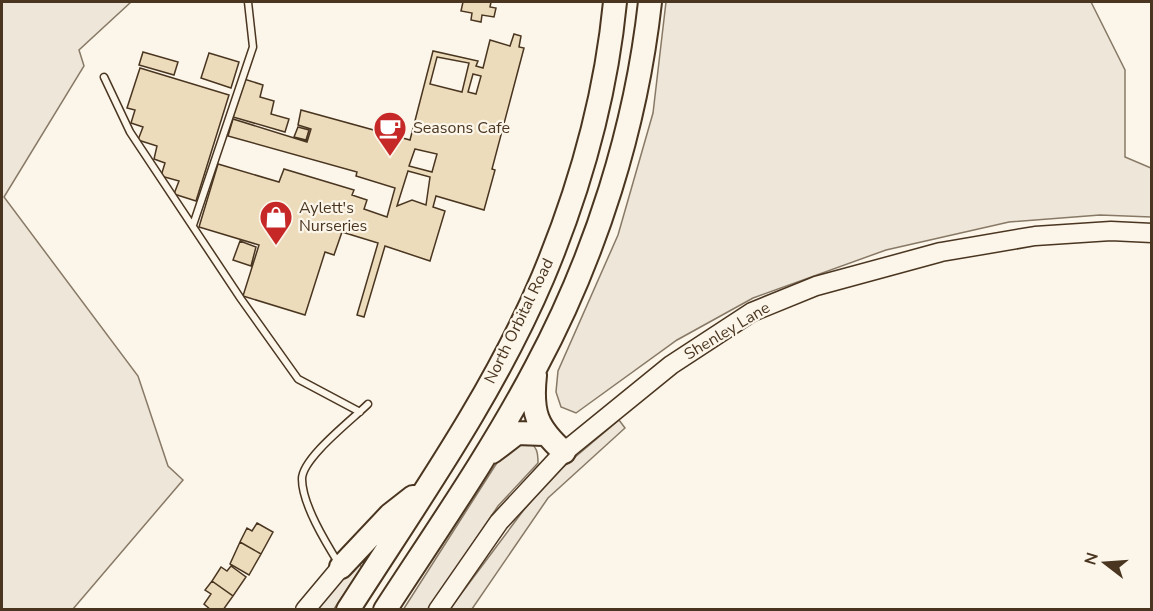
<svg xmlns="http://www.w3.org/2000/svg" width="1153" height="611" font-family="'Nunito Sans',sans-serif">
<style>
.green{fill:#ede6d9;stroke:#887966;stroke-width:1.5}
.building{fill:#ecdcbc;stroke:#4a3520;stroke-width:1.5;fill-rule:evenodd}
.lines{fill:none;stroke-linecap:round;stroke-linejoin:round}
.lane-casing{stroke:#4a3520;stroke-width:9}
.secondary-casing{stroke:#4a3520;stroke-width:21}
.highway-casing{stroke:#4a3520;stroke-width:26}
.lane{stroke:#fbf6e9;stroke-width:6}
.secondary{stroke:#fbf6e9;stroke-width:18}
.highway{stroke:#fbf6e9;stroke-width:22}
.labels{text-anchor:middle;dominant-baseline:central;stroke-width:4.5;stroke-linejoin:round;paint-order:stroke}
.poi-label{font-size:16px;fill:#4a3520;stroke:#fbf6e9;text-anchor:start}
.street-label{font-size:16px;fill:#4a3520;stroke:#fbf6e9}
</style>
<rect width="100%" height="100%" fill="#fbf6e9"/>
<path class="green" d="M2 2H131L79 50 84 66 4 197 138 376 168 466 183 480 73 609H2Z
M666 2H1091L1125 70V157L1151 168V217L1100 215 1009 222 886 250 753 298 677 340 576 413 561 407 556 392 558 371 618 235 653 113Z
M619 420 625 428 548 498 472 609 449 610 523 511 555 474Z
M528 441C537 447 538 452 538 463L498 506 429 609 403 610 500 458 511 447Z
M354 561 362 567 334 609 312 610Z"/>
<path class="building" d="M463 2H491L490 7 496 8 494 17 482 15 481 22 471 20 472 13 461 11Z
M514 34 521 36 519 47 524 48 492 169 495 170 484 210 436 196 433 207 445 211 430 261 385 246 364 317 357 315 378 243 342 232 334 255 325 252 305 315 243 296 259 245 199 227 218 164 279 182 284 169 354 190 352 195 367 200 364 209 387 217 395 188 356 176 357 172 228 136 233 119 307 142 311 129 298 125 301 110 410 140 433 51 478 61 476 66 483 68 490 40 510 46ZM437 57 469 63 462 92 430 84ZM473 74 481 76 476 94 468 92ZM415 149 437 154 432 172 409 166ZM408 171 430 177 426 205 412 200 397 206Z
M143 52 178 62 174 75 139 65Z
M209 53 239 62 231 88 201 78Z
M140 68 229 95 196 201 174 194 179 181 161 176 165 163 154 159 157 146 138 140 143 127 131 123 135 110 127 108Z
M244 79 263 85 260 97 274 101 271 114 289 119 285 132 233 117Z
M298 127 309 130 306 140 294 137Z
M240 241 256 247 251 266 233 260Z
M257 523 273 532 261 554 240 542 247 528 252 531Z
M240 542 261 554 249 575 230 564Z
M231 566 246 577 233 596 212 581 221 567 227 571Z
M212 581 233 596 223 610H211L204 604 211 594 205 590Z"/>
<g class="lines">
<defs>
<path id="lane" d="M104 77 130 132 241 299 298 379 360 412
M193 225 253 47 248 2
M339 564C326 543 302 504 302 479 302 458 353 419 368 404"/>
<path id="secondary" d="M305 610 341 567
M438 610 499 522 564 452 671 365 752 312 816 286 941 252 1035 236 1111 231 1152 233"/>
<path id="highway" d="M535 375C531 412 536 427 564 452
M492 452 517 433 544 434
M341 567 390 515 413 497
M348 610C417 502 493 395 543 277 579 191 606 95 615 2
M385 610C437 530 492 451 536 367 596 255 636 128 650 2"/>
</defs>
<use href="#lane" class="lane-casing"/>
<use href="#secondary" class="secondary-casing"/>
<use href="#highway" class="highway-casing"/>
<use href="#lane" class="lane"/>
<use href="#secondary" class="secondary"/>
<use href="#highway" class="highway"/>
</g>
<defs>
<symbol id="cafe-pin" viewBox="-11 -11 22 30"><path d="M0 17L-7.5 6A9.5 9.5 0 1 1 7.5 6Z" fill="#c62828" stroke="#fbf6e9"/><path d="M-5.5-4.5H6V0H3Q3 3.5 0 3.5H-2.5Q-5.5 3.5-5.5 0ZM3-3.2v2h1.7v-2ZM-6 4.5H4V6H-6Z" fill="#fff"/></symbol>
<symbol id="shop-pin" viewBox="-11 -11 22 30"><path d="M0 17L-7.5 6A9.5 9.5 0 1 1 7.5 6Z" fill="#c62828" stroke="#fbf6e9"/><path d="M-5-2.5h2.3a2.7 3.5 0 0 1 5.4 0H5L5.5 6h-11ZM-1.5-2.5h3a1.5 2.3 0 0 0-3 0Z" fill="#fff"/></symbol>
</defs>
<g fill-rule="evenodd">
<use href="#cafe-pin" x="371" y="109" width="38" height="52"/>
<use href="#shop-pin" x="257" y="198" width="38" height="52"/>
</g>
<g class="labels">
<g class="poi-label">
<text x="413" y="128">Seasons Cafe</text>
<text x="299" y="208">Aylett's<tspan x="299" dy="18">Nurseries</tspan></text>
</g>
<g class="street-label">
<text transform="translate(519 321) rotate(-64)">North Orbital Road</text>
<text transform="translate(727 331) rotate(-31)">Shenley Lane</text>
</g>
</g>
<rect width="1153" height="611" fill="none" stroke="#4a3520" stroke-width="6"/>
<g transform="translate(1105 563) rotate(287)" stroke="#fbf6e9" stroke-width="4.5" paint-order="stroke">
<path d="M0-4.5L10 22L0 15L-10 22Z" fill="#4a3520"/>
<text y="-9" font-size="16" font-weight="bold" text-anchor="middle" fill="#4a3520">N</text>
</g>
</svg>
